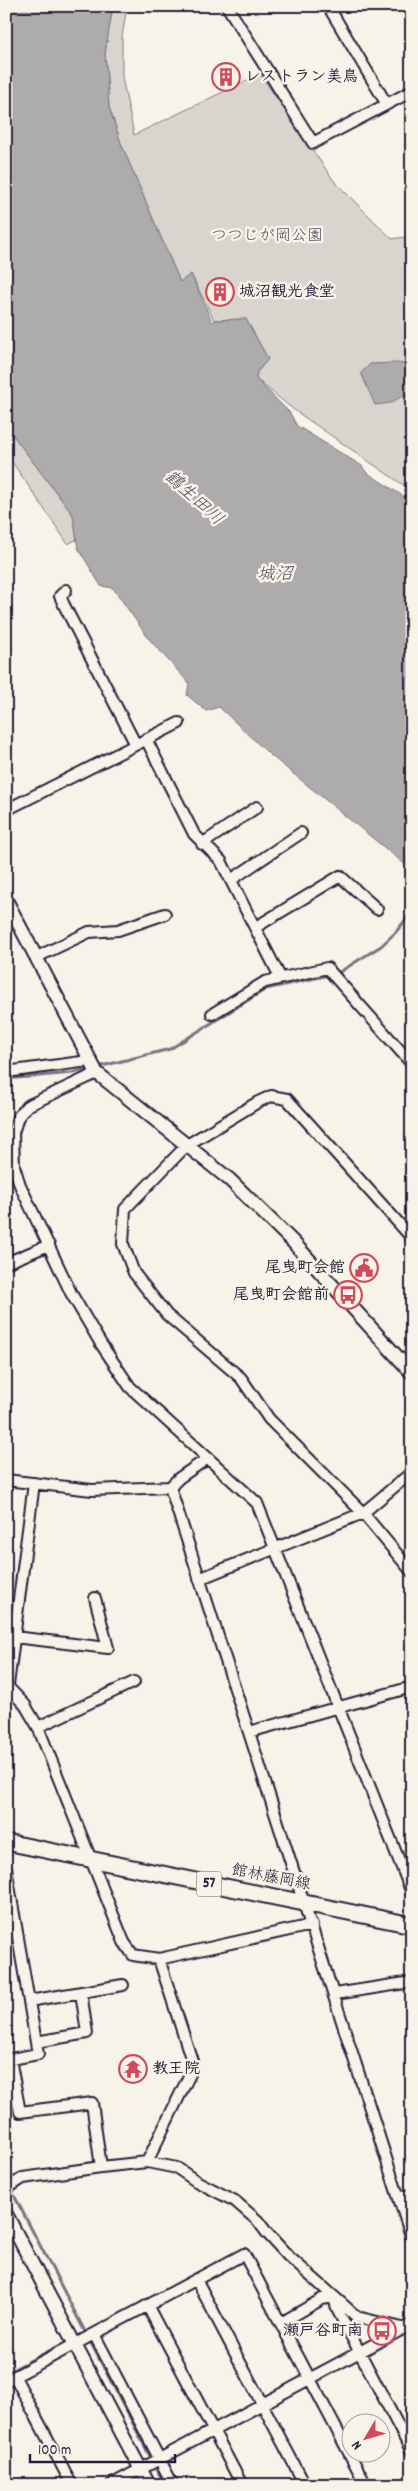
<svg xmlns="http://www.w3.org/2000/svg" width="418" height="2491" font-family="Dekko,'Klee One',sans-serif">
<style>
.green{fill:#d8d5cf;stroke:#7d7c85}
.water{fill:#aeabad;stroke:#76747f}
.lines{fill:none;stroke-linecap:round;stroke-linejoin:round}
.stream{stroke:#76747f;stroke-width:3}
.minor-casing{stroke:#22223b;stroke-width:14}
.tertiary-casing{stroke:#22223b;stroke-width:16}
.primary-casing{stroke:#22223b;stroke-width:19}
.minor{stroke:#f7f3e8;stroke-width:10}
.tertiary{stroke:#f7f3e8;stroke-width:12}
.primary{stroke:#f7f3e8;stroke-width:15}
.labels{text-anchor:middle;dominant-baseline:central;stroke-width:5;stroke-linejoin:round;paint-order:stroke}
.shield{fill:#f7f3e8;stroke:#62616f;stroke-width:1}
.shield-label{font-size:15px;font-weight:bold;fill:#22223b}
.poi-label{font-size:16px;font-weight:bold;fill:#22223b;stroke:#f7f3e8;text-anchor:start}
.park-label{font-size:16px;fill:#504f60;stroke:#f7f3e8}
.street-label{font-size:16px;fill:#22223b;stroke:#f7f3e8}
.water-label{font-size:18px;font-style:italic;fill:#535263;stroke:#f7f3e8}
</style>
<rect width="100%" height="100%" fill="#f7f3e8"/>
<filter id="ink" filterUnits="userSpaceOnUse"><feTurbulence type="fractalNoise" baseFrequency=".02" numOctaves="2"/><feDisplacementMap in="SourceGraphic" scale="10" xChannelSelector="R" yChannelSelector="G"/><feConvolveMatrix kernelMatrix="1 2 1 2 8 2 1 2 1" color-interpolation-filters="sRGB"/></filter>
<g filter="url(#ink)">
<path class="green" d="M113 6H127L122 37V77L134 135 260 74 334 181 392 239 412 236V491L294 410 256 379 257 372 268 359 246 319 214 320 191 274 180 282 122 146 109 107 105 53Z
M6 426 73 515 77 539 68 544 6 453Z"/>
<path class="water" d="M6 6H113L105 53 109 107 122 146 180 282 191 274 212 322 214 320 246 319 268 359 257 372 256 379 290 413 297 426 362 466 366 472 412 502V870L269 754 219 707 206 711 187 695 189 683 149 639 113 588 101 586 78 548 73 515 6 426Z
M396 363 412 365V397L402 396 391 403 375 405 361 373 370 364Z"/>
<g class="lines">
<path class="stream" d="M98 1067 170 1049 266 989 338 973 381 946 395 933 412 912
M6 1079 72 1073 90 1069
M6 2180 165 2485
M6 2373 70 2340"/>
<defs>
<path id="minor" d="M227 6 313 143 412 91
M328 6 386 103
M66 590 60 596 64 605 135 743
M146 739 194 834 221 861 280 977
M6 810 179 723
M202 844 257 807
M231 880 301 833
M256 927 340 876 377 909
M37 957 89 932 118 930 165 914
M212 1014 265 982 327 968 412 1064
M6 1072 89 1061
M97 1073 27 1106 18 1117 13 1133 14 1166 20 1185 71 1293 101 1344 130 1387 257 1503 412 1893
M412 1238 287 1099 271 1096 258 1102 187 1145 125 1209 123 1244 134 1273 167 1315 241 1378 269 1419 363 1513 412 1572
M6 1263 49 1245
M6 1480 92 1490 170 1487 179 1478 208 1458
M170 1487C249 1738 333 1988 412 2239
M199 1579 363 1513 412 1472
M14 1637 108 1648 95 1598
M6 1685 25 1705 38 1727 124 1942 133 1955 159 1959 312 1925
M8 1685 34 1483
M38 1727 134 1682
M249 1732 412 1687
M6 1868 38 2054 6 2060
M335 1994 412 1982
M29 2001 123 1985
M36 2042 87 2033 81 1992
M10 2059 20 2112 92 2103 101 2167
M147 2162 190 2074 192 2061 159 1959
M6 2189 23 2178 101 2167 147 2162 177 2168 196 2181 235 2201 258 2221 267 2233 288 2256 357 2317 402 2328
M399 2198 412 2194
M196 2279 305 2485
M147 2305 242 2485
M281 2323 322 2299 334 2297 337 2309 412 2452
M94 2334 173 2485
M15 2377 72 2485
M6 2381 244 2254 366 2485
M111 2485 412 2324"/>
<path id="tertiary" d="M6 900 97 1073 230 1180 293 1242 412 1373
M6 2214 149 2485"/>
<path id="primary" d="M6 1842 412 1925"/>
</defs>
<use href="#minor" class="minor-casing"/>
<use href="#tertiary" class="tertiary-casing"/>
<use href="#primary" class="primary-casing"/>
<use href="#minor" class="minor"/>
<use href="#tertiary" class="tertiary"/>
<use href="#primary" class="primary"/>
</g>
</g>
<defs>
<symbol id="building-ring" viewBox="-11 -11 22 22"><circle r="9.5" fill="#f7f3e8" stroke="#d1495b" stroke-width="1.5"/><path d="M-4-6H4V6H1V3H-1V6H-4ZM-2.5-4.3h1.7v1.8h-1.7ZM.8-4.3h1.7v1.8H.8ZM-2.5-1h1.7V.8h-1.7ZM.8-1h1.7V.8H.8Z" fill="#d1495b"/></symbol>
<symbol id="civic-ring" viewBox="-11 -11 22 22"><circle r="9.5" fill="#f7f3e8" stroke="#d1495b" stroke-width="1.5"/><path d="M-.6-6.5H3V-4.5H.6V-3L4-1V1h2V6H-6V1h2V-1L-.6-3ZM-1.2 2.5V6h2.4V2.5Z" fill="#d1495b"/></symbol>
<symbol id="bus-ring" viewBox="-11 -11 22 22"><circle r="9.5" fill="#f7f3e8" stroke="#d1495b" stroke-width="1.5"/><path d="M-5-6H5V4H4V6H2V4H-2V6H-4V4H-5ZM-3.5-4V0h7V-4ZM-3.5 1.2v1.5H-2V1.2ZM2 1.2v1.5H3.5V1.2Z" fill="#d1495b"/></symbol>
<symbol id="temple-ring" viewBox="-11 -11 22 22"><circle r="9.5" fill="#f7f3e8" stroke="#d1495b" stroke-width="1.5"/><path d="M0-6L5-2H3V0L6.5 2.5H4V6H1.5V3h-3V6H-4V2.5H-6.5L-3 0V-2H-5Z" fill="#d1495b"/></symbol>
</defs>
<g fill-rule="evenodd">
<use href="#building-ring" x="210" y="61" width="32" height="32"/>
<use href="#building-ring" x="204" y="276" width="32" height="32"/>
<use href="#civic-ring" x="348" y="1252" width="32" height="32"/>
<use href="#bus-ring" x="332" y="1279" width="32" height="32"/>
<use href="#temple-ring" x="117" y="2053" width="32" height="32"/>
<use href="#bus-ring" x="366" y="2315" width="32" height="32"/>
</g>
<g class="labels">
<rect class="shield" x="196.5" y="1871.5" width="25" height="25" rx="4"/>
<g class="shield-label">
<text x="209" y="1884">57</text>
</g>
<g class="poi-label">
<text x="245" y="77">レストラン美鳥</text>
<text x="239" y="292">城沼観光食堂</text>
<text x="345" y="1268" text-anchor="end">尾曳町会館</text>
<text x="329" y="1295" text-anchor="end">尾曳町会館前</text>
<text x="152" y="2069">教王院</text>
<text x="363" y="2331" text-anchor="end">瀬戸谷町南</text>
</g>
<g class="park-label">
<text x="267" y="236">つつじが岡公園</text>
</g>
<g class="street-label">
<text transform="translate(271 1878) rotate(11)">館林藤岡線</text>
</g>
<g class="water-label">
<text transform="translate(193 499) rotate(42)">鶴生田川</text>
<text x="275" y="575">城沼</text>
</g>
</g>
<rect width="418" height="2491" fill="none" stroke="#f7f3e8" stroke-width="25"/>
<rect x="12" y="12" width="393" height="2466" fill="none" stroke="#22223b" stroke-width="2" filter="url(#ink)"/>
<g transform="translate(366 2438) rotate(232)"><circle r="24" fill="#f7f3e8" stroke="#a29fa3"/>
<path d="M0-4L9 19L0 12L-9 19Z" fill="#d1495b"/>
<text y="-8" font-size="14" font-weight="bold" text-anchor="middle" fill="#22223b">N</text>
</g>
<path d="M30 2454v8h145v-8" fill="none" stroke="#22223b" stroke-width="2.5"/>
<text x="38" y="2454" font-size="15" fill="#22223b" stroke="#f7f3e8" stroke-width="4" paint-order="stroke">100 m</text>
</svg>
